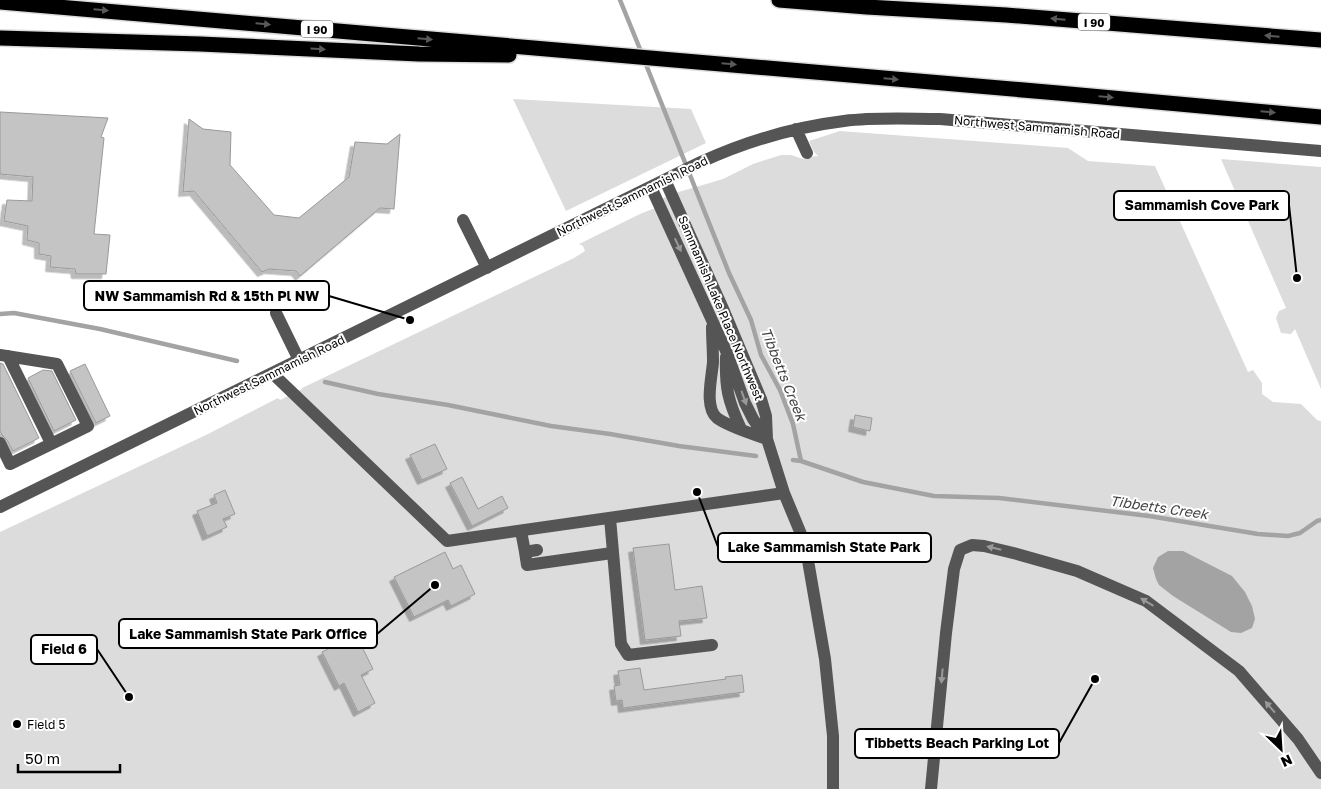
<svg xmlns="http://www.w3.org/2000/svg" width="1321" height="789" font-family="'Golos Text',sans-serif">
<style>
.green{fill:#dcdcdc}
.water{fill:#a3a3a3}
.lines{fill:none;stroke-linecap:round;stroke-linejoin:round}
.stream{stroke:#a3a3a3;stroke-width:4.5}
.building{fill:#c4c4c4;stroke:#999;filter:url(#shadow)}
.highway-casing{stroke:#dbdbdb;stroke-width:18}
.minor{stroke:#555;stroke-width:12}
.highway{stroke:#000;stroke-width:15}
.oneway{fill:#595959}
.oneway2{fill:#999}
.poi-dot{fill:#000;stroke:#fff;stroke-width:2}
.labels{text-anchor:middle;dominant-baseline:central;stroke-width:4;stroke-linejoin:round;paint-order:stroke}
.shield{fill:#fff;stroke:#4c4c4c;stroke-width:1}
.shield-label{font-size:11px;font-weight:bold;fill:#000}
.street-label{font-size:12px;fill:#000;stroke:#fff}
.poi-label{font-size:12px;fill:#000;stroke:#fff;text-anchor:start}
.water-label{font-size:14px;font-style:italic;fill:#444;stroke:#fff}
.leader{fill:none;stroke:#000;stroke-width:2}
.callout-dot{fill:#000;stroke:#fff;stroke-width:2}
.callout{fill:#fff;stroke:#000;stroke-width:2}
.callout-label{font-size:14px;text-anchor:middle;font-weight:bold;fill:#000}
</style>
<defs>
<filter id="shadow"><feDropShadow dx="-4.5" dy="4.5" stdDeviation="0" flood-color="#0004"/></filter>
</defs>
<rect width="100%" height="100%" fill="#fff"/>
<path class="green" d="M513 99 691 109 706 143 566 211Z
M840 131 1068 148 1088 161 1155 166 1248 372 1253 370 1262 383V394L1273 402 1301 404 1317 420 1321 421V789H0V532L208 434 278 398 280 400 302 389V388L574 258 585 251 583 246 579 244 640 214 655 208 657 201 672 194 723 179 753 164 781 155H791L803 159 808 157 818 156 814 152 809 141Z
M1221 159 1321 167V389L1295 329 1291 334 1281 333 1276 318 1279 311 1286 308Z"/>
<path class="water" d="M1168 551H1183L1232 576 1245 592 1252 606 1255 619 1252 628 1241 633 1231 632 1173 596 1159 585 1156 579 1153 568 1158 557Z"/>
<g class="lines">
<path class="stream" d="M620 0 642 54
M645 62 729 273 751 320 761 355 780 390 793 424 801 461 863 482 934 496 999 498 1149 516 1258 534 1288 536 1300 533 1317 521 1321 520
M0 314 14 313 100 329 237 361
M325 382 378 394 448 405 551 426 610 434 679 446 756 456
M793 460 801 461"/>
</g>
<path class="building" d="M0 112 108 118 101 137 104 138 94 234 110 235 106 274H76L75 269 50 267 51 256 39 254V243L27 240 28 226 4 221 7 200 32 201 33 177 0 174Z
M189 119 203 129 231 132 230 165 274 215 299 218 349 177 355 142 387 144 400 134 394 209 380 208 300 276 296 271 269 269 262 272 194 191 183 192Z
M0 363 3 364 39 438 13 451 7 440 2 435 0 431Z
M85 364 110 416 96 423 70 371Z
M43 370 52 371 76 420 54 431 28 378Z
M855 415 872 418 870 431 853 427Z
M435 444 447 469 422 480 410 455Z
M462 477 478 509 502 496 508 508 472 526 450 483Z
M225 490 235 514 223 519 227 527 207 536 197 511 217 503 214 495Z
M669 544 675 590 702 586 707 618 679 621 681 636 645 640 633 548Z
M445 552 453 569 461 565 475 594 451 606 448 600 414 617 394 577Z
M356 635 373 669 361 675 375 703 358 712 344 683 339 686 322 652Z
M640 668 644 690 726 679 725 677 742 675 744 692 623 708 622 700 616 701 614 686 620 685 618 671Z"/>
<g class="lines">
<defs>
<path id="highway" d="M779 0 867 7 1006 15 1321 40
M0 2 1058 93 1321 117
M0 38 200 44 419 54 509 55"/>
</defs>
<use href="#highway" class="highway-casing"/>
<path class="minor" d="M796 129 807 153
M665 180 724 311 761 399 766 416 767 439
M651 187 727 353 745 403 753 419 767 439 784 493 801 534 806 549 825 659 833 736V789
M463 220 487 268
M276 313 299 360
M712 327C712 338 713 350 713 362 712 377 704 407 717 418 729 427 753 434 767 439
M0 355 57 364 88 426 10 464 0 443
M8 356 51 443
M726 357C725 388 728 401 741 429
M272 373 447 541 784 493
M0 507 701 162C747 141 795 127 844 121 876 117 909 119 940 119L1321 151
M610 518 621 644 628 655 712 645
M521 531 525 552 537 550
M525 552 527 565 612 553
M931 789 946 633 954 569 960 550 972 545 984 546 1017 554 1077 571 1146 601 1239 671 1298 739 1321 773"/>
<use href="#highway" class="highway"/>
</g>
<defs><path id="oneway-solid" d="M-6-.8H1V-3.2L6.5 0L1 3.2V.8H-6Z" transform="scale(1.25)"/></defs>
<g class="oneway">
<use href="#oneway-solid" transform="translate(101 10) rotate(5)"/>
<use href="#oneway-solid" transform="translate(1058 19) rotate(-175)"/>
<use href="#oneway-solid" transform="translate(263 24) rotate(5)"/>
<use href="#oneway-solid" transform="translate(1272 36) rotate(-175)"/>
<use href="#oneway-solid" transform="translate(425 39) rotate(5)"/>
<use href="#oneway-solid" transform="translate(318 49) rotate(3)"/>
<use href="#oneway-solid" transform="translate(729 64) rotate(5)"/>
<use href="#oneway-solid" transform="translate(891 79) rotate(5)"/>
<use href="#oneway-solid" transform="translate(1106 97) rotate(5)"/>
<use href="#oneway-solid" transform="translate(1268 112) rotate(5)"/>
</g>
<g class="oneway2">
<use href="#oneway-solid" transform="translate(678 245) rotate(65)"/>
<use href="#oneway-solid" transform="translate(744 398) rotate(70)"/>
<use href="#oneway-solid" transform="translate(994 548) rotate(-167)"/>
<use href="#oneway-solid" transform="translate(1147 602) rotate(-149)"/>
<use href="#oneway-solid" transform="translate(942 676) rotate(95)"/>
<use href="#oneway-solid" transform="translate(1270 707) rotate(-131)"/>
</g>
<circle class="poi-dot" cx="17" cy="724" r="5"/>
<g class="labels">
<g class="shield">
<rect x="1078" y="13.5" width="32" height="17" rx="4"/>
<rect x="301" y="20.5" width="32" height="17" rx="4"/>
</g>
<g class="shield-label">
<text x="1094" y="22">I 90</text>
<text x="317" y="29">I 90</text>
</g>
<g class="street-label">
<text transform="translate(1037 127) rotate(5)">Northwest Sammamish Road</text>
<text transform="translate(632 196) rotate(-26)">Northwest Sammamish Road</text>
<text transform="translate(721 308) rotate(67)">Sammamish Lake Place Northwest</text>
<text transform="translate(269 375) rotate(-26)">Northwest Sammamish Road</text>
</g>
<g class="poi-label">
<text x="27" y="724">Field 5</text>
</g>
<g class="water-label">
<text transform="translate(784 374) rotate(68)">Tibbetts Creek</text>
<text transform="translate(1159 507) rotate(8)">Tibbetts Creek</text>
</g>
</g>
<path class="leader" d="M1297 278L1289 205M410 320L329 296M697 492L718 547M435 585L377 634M129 697L97 649M1095 679L1059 743"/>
<g class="callout-dot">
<circle cx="1297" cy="278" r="5"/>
<circle cx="410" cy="320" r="5"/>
<circle cx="697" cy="492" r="5"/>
<circle cx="435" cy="585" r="5"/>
<circle cx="129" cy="697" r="5"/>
<circle cx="1095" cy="679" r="5"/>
</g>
<g class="callout">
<rect x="1114" y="191" width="175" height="29" rx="5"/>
<rect x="84" y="281" width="245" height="29" rx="5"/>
<rect x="718" y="533" width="213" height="29" rx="5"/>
<rect x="119" y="619" width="258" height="29" rx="5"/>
<rect x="31" y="635" width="66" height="29" rx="5"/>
<rect x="855" y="729" width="204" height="29" rx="5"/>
</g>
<g class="callout-label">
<text x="1202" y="210">Sammamish Cove Park</text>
<text x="207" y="301">NW Sammamish Rd &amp; 15th Pl NW</text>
<text x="824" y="552">Lake Sammamish State Park</text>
<text x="248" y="639">Lake Sammamish State Park Office</text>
<text x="64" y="654">Field 6</text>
<text x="957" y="748">Tibbetts Beach Parking Lot</text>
</g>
<g transform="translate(1281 749) rotate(155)" stroke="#ffffff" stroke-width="4" paint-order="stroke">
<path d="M0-4L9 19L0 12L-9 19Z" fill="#000000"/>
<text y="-8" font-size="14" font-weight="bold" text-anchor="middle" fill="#000000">N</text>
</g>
<path d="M18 764v8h102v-8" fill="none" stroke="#000000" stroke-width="2.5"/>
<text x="25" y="764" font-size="15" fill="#000000" stroke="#ffffff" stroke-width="4" paint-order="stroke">50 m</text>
</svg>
